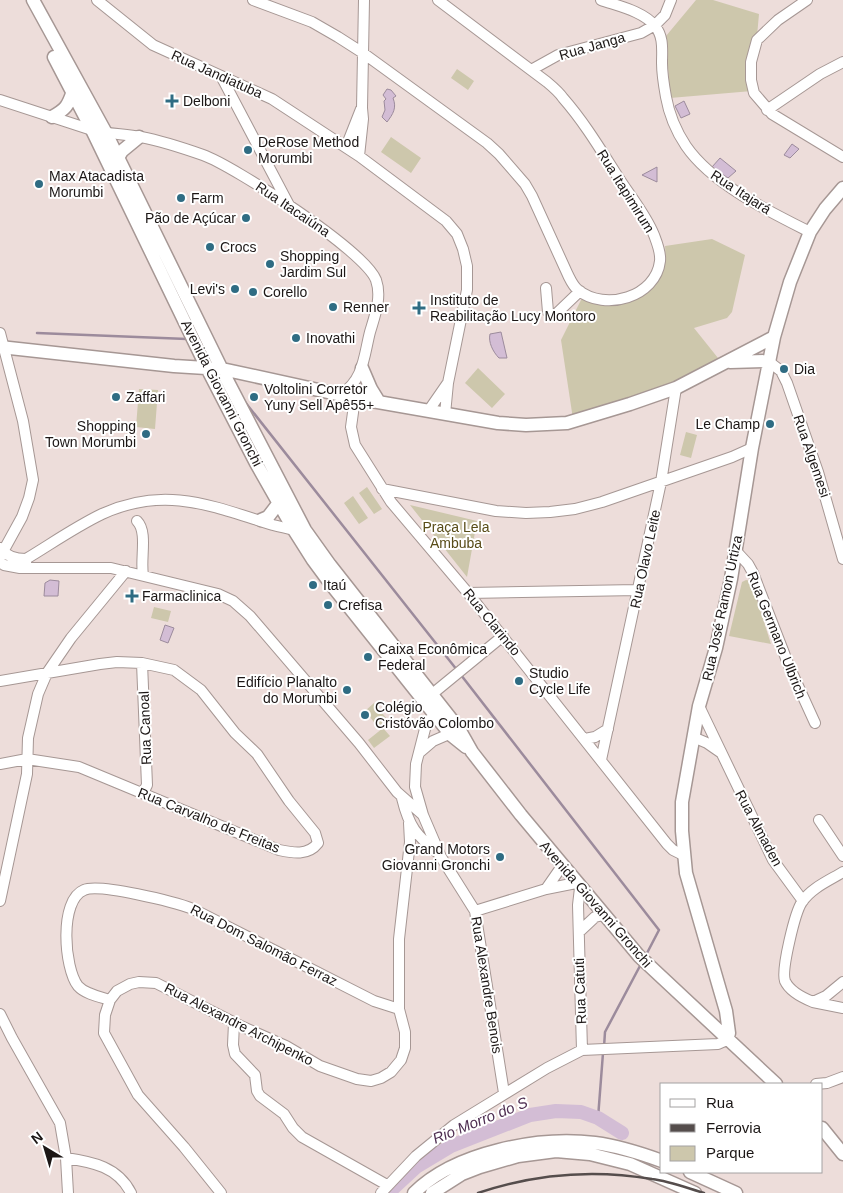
<svg xmlns="http://www.w3.org/2000/svg" width="843" height="1193" font-family="Arial,sans-serif">
<style>
.green{fill:#cdc7ac}
.water{fill:#d3bdd5;stroke:#9c8b9c}
.lines{fill:none;stroke-linecap:round;stroke-linejoin:round}
.stream{stroke:#9c8b9c;stroke-width:2.5}
.river{stroke:#d3bdd5;stroke-width:14}
.minor-casing{stroke:#a69794;stroke-width:12}
.major-casing{stroke:#a69794;stroke-width:15}
.minor{stroke:#fff;stroke-width:10}
.major{stroke:#fff;stroke-width:12}
.rail{stroke:#554d4c;stroke-width:2.5}
.poi-dot{fill:#2f6c83;stroke:#fff;stroke-width:2}
.labels{text-anchor:middle;dominant-baseline:central;stroke-width:4;stroke-linejoin:round;paint-order:stroke}
.street-label{font-size:14px;fill:#1c1716;stroke:#fff}
.poi-label{font-size:14px;fill:#1c1716;stroke:#fff;text-anchor:start}
.park-label{font-size:14px;fill:#584c18;stroke:#fff}
.water-label{font-size:15px;font-style:italic;fill:#4e2e51;stroke:#fff}
</style>
<rect width="100%" height="100%" fill="#edddda"/>
<path class="green" d="M696 0H713L759 14 752 91 670 98 666 36Z
M457 69 474 81 468 90 451 78Z
M391 137 421 158 411 173 381 152Z
M712 239 745 255 732 312 727 318 694 328 722 363 683 381 573 419 561 340 582 298C593 301 604 306 616 305 648 302 668 278 665 246Z
M478 368 505 394 492 408 465 383Z
M139 389 158 390 155 429 136 427Z
M686 432 697 435 691 458 680 455Z
M367 487 382 509 374 514 359 493Z
M353 496 368 518 359 524 344 503Z
M410 505 477 521 467 577Z
M746 580 751 581 771 644 729 636 742 582Z
M154 607 171 611 168 622 151 618Z
M374 703 387 719 378 727 365 711Z
M383 728 390 736 374 748 368 740Z"/>
<path class="water" d="M387 89 391 90 396 96 393 98C397 108 393 114 387 122L382 117 385 110 384 101 386 99 383 95Z
M684 101 690 114 681 118 675 106Z
M792 144 799 149 790 158 784 155Z
M720 158 736 171 728 178 712 167Z
M657 167V182L642 175Z
M501 332 507 358H499C493 352 488 342 490 334Z
M50 580 59 581 58 596H44L45 583Z
M165 625 174 628 168 643 160 640Z"/>
<g class="lines">
<path class="stream" d="M37 333 187 339
M245 402 457 670
M461 675 659 930 646 955
M604 1047 605 1032 641 964
M598 1118 603 1053"/>
<path class="river" d="M388 1193 416 1167 451 1146 530 1115 556 1111 581 1112 598 1118 622 1133"/>
<defs>
<path id="minor" d="M97 0 153 45 272 99 359 156 446 221 457 234 463 249 467 266V290L448 383 445 414
M253 0 312 22 338 37 363 53 487 143 499 154 525 184 532 196 568 275C571 281 573 286 578 290 605 312 656 297 660 261 661 252 657 243 654 235 646 215 631 197 620 180 602 152 585 123 563 98 559 92 553 87 547 82L438 0
M601 0C618 6 643 11 655 26 664 37 662 50 662 63 662 74 664 86 666 97 669 114 676 131 686 146 712 184 770 212 810 232
M807 0 778 20 757 40 751 62V80L754 93 772 114 843 157
M531 70 558 55 641 33 655 25 665 15 671 0
M221 76 289 205
M0 100 92 130C108 134 125 134 141 137 162 141 183 148 203 155 234 166 365 251 376 280 382 297 375 315 370 332 364 355 364 380 341 394
M767 110 820 74 843 62
M346 147 361 109
M359 156 363 119 362 108 364 0
M546 288 548 312 552 314H556L580 291
M0 333 23 421 33 480 29 498 22 517 0 557
M768 361 781 371 787 383 818 472 843 559
M355 398 351 427 355 445 391 502 468 593 667 844 673 850 683 855
M429 410 447 384
M382 489 496 511 526 513 550 512 575 509 602 502 732 457 752 448
M137 521C148 532 140 559 143 575
M0 548C6 556 16 559 26 559
M735 550 748 564 753 573 789 666 815 723
M0 562 4 565 20 568H111L218 594 233 601 250 616 359 743 397 792 423 815 441 857 475 911 504 1093
M26 568V559C51 544 75 527 102 514 165 485 212 506 273 525 281 527 290 529 299 531
M468 593 638 590
M142 663 147 785 143 793
M0 681 100 664 117 662 142 663 174 670 201 690 235 733 257 754 289 801 315 833 318 843C308 856 293 853 279 850L79 767 27 759 0 764
M431 695 503 636
M699 706 773 860 803 901
M693 737 707 743 720 752
M585 739 595 737 608 729
M419 753 433 741 456 731
M601 760 661 482 676 388
M402 798C409 827 416 835 439 854
M423 815 415 787 416 764 426 725 429 720 442 712
M819 820 843 856
M843 872C830 880 811 888 802 902 795 912 781 970 785 981 790 992 803 998 813 1002L826 996 843 982
M580 888 578 905 582 1050
M546 889 562 866
M0 901 27 774 28 738 38 694 47 673 71 638 126 571
M475 911 546 889 576 883
M579 932 595 917 603 915
M110 1000C100 997 85 994 78 986 64 968 59 900 84 890 99 883 175 902 193 909L374 1001 399 1009
M813 1002 843 1008
M0 1014 12 1038 60 1123 66 1158 68 1193
M234 1023 233 1045 235 1054 255 1075 257 1091 260 1096 284 1114 293 1128 302 1137 387 1185
M816 1084 827 1083 843 1077
M66 1158C93 1162 118 1167 131 1193
M221 1193 184 1147 138 1095 104 1033 105 1015 110 1000 117 991 130 984 139 982 156 983 243 1027 286 1046 320 1066 357 1079 371 1081 381 1078 391 1072 401 1060 405 1048V1032L399 1009V939L410 842 409 823
M381 1193 416 1156 454 1125 547 1068 582 1050 718 1044 727 1040"/>
<path id="major" d="M33 0 106 133 227 380 305 530 330 565 459 729 472 752 521 815 639 956 776 1084
M54 57 92 130 207 368 256 463 294 530 313 560 330 583 451 735 466 747
M52 117C66 109 68 106 73 91
M115 163 122 151 139 137
M0 347 174 366 222 369 355 398 498 423 526 425 567 423 630 404 676 388 774 337
M730 362 768 361
M362 368 371 389 379 402
M261 520 268 517 278 504
M727 1040 729 1033 726 1011 686 873 682 831V802L699 706 716 648 731 579 752 448 774 337 790 282 810 232 825 209 843 188
M822 1128 843 1154
M690 1172 736 1193
M414 1193C455 1152 539 1136 595 1143 618 1146 640 1153 662 1161
M432 1193 462 1174 480 1167 518 1156 556 1151 590 1154 630 1164 695 1193"/>
</defs>
<use href="#minor" class="minor-casing"/>
<use href="#major" class="major-casing"/>
<use href="#minor" class="minor"/>
<use href="#major" class="major"/>
<path class="rail" d="M478 1193C534 1174 593 1169 652 1179 669 1181 687 1188 704 1193"/>
</g>
<g class="poi-dot">
<path d="M169.5 93.5h5v5h5v5h-5v5h-5v-5h-5v-5h5z"/>
<circle cx="248" cy="150" r="5"/>
<circle cx="39" cy="184" r="5"/>
<circle cx="181" cy="198" r="5"/>
<circle cx="246" cy="218" r="5"/>
<circle cx="210" cy="247" r="5"/>
<circle cx="270" cy="264" r="5"/>
<circle cx="235" cy="289" r="5"/>
<circle cx="253" cy="292" r="5"/>
<circle cx="333" cy="307" r="5"/>
<path d="M416.5 300.5h5v5h5v5h-5v5h-5v-5h-5v-5h5z"/>
<circle cx="296" cy="338" r="5"/>
<circle cx="784" cy="369" r="5"/>
<circle cx="116" cy="397" r="5"/>
<circle cx="254" cy="397" r="5"/>
<circle cx="770" cy="424" r="5"/>
<circle cx="146" cy="434" r="5"/>
<circle cx="313" cy="585" r="5"/>
<path d="M129.5 588.5h5v5h5v5h-5v5h-5v-5h-5v-5h5z"/>
<circle cx="328" cy="605" r="5"/>
<circle cx="368" cy="657" r="5"/>
<circle cx="519" cy="681" r="5"/>
<circle cx="347" cy="690" r="5"/>
<circle cx="365" cy="715" r="5"/>
<circle cx="500" cy="857" r="5"/>
</g>
<g class="labels">
<g class="street-label">
<text transform="translate(592 46) rotate(-16)">Rua Janga</text>
<text transform="translate(217 74) rotate(24)">Rua Jandiatuba</text>
<text transform="translate(626 191) rotate(58)">Rua Itapimirum</text>
<text transform="translate(741 192) rotate(33)">Rua Itajará</text>
<text transform="translate(293 209) rotate(34)">Rua Itacaiúna</text>
<text transform="translate(222 393) rotate(63)">Avenida Giovanni Gronchi</text>
<text transform="translate(812 456) rotate(71)">Rua Algemesi</text>
<text transform="translate(645 559) rotate(-78)">Rua Olavo Leite</text>
<text transform="translate(722 608) rotate(-78)">Rua José Ramon Urtiza</text>
<text transform="translate(492 622) rotate(51)">Rua Clarindo</text>
<text transform="translate(777 635) rotate(68)">Rua Germano Ulbrich</text>
<text transform="translate(145 728) rotate(-92)">Rua Canoal</text>
<text transform="translate(209 820) rotate(22)">Rua Carvalho de Freitas</text>
<text transform="translate(759 828) rotate(62)">Rua Almaden</text>
<text transform="translate(596 904) rotate(49)">Avenida Giovanni Gronchi</text>
<text transform="translate(264 945) rotate(27)">Rua Dom Salomão Ferraz</text>
<text transform="translate(487 985) rotate(81)">Rua Alexandre Benois</text>
<text transform="translate(580 991) rotate(-92)">Rua Catuti</text>
<text transform="translate(239 1024) rotate(27)">Rua Alexandre Archipenko</text>
</g>
<g class="poi-label">
<text x="183" y="101">Delboni</text>
<text x="258" y="142">DeRose Method<tspan x="258" dy="16">Morumbi</tspan></text>
<text x="49" y="176">Max Atacadista<tspan x="49" dy="16">Morumbi</tspan></text>
<text x="191" y="198">Farm</text>
<text x="236" y="218" text-anchor="end">Pão de Açúcar</text>
<text x="220" y="247">Crocs</text>
<text x="280" y="256">Shopping<tspan x="280" dy="16">Jardim Sul</tspan></text>
<text x="225" y="289" text-anchor="end">Levi's</text>
<text x="263" y="292">Corello</text>
<text x="430" y="300">Instituto de<tspan x="430" dy="16">Reabilitação Lucy Montoro</tspan></text>
<text x="343" y="307">Renner</text>
<text x="306" y="338">Inovathi</text>
<text x="794" y="369">Dia</text>
<text x="264" y="389">Voltolini Corretor<tspan x="264" dy="16">Yuny Sell Apê55+</tspan></text>
<text x="126" y="397">Zaffari</text>
<text x="760" y="424" text-anchor="end">Le Champ</text>
<text x="136" y="426" text-anchor="end">Shopping<tspan x="136" dy="16">Town Morumbi</tspan></text>
<text x="323" y="585">Itaú</text>
<text x="142" y="596">Farmaclinica</text>
<text x="338" y="605">Crefisa</text>
<text x="378" y="649">Caixa Econômica<tspan x="378" dy="16">Federal</tspan></text>
<text x="529" y="673">Studio<tspan x="529" dy="16">Cycle Life</tspan></text>
<text x="337" y="682" text-anchor="end">Edifício Planalto<tspan x="337" dy="16">do Morumbi</tspan></text>
<text x="375" y="707">Colégio<tspan x="375" dy="16">Cristóvão Colombo</tspan></text>
<text x="490" y="849" text-anchor="end">Grand Motors<tspan x="490" dy="16">Giovanni Gronchi</tspan></text>
</g>
<g class="park-label">
<text x="456" y="527">Praça Lela<tspan x="456" dy="16">Ambuba</tspan></text>
</g>
<g class="water-label">
<text transform="translate(480 1120) rotate(-22)">Rio Morro do S</text>
</g>
</g>
<rect x="660" y="1083" width="162" height="90" fill="#ffffff" stroke="#a4a2a2"/>
<rect x="670" y="1099" width="25" height="8" fill="#ffffff" stroke="#a4a2a2"/>
<text x="706" y="1108" font-size="15" fill="#1c1716">Rua</text>
<rect x="670" y="1124" width="25" height="8" fill="#554d4c" stroke="#a4a2a2"/>
<text x="706" y="1133" font-size="15" fill="#1c1716">Ferrovia</text>
<rect x="670" y="1146" width="25" height="15" fill="#cdc7ac" stroke="#a4a2a2"/>
<text x="706" y="1158" font-size="15" fill="#1c1716">Parque</text>
<g transform="translate(45 1148) rotate(322)" stroke="#ffffff" stroke-width="4" paint-order="stroke">
<path d="M0-4L9 19L0 12L-9 19Z" fill="#1c1716"/>
<text y="-8" font-size="14" font-weight="bold" text-anchor="middle" fill="#1c1716">N</text>
</g>
</svg>
